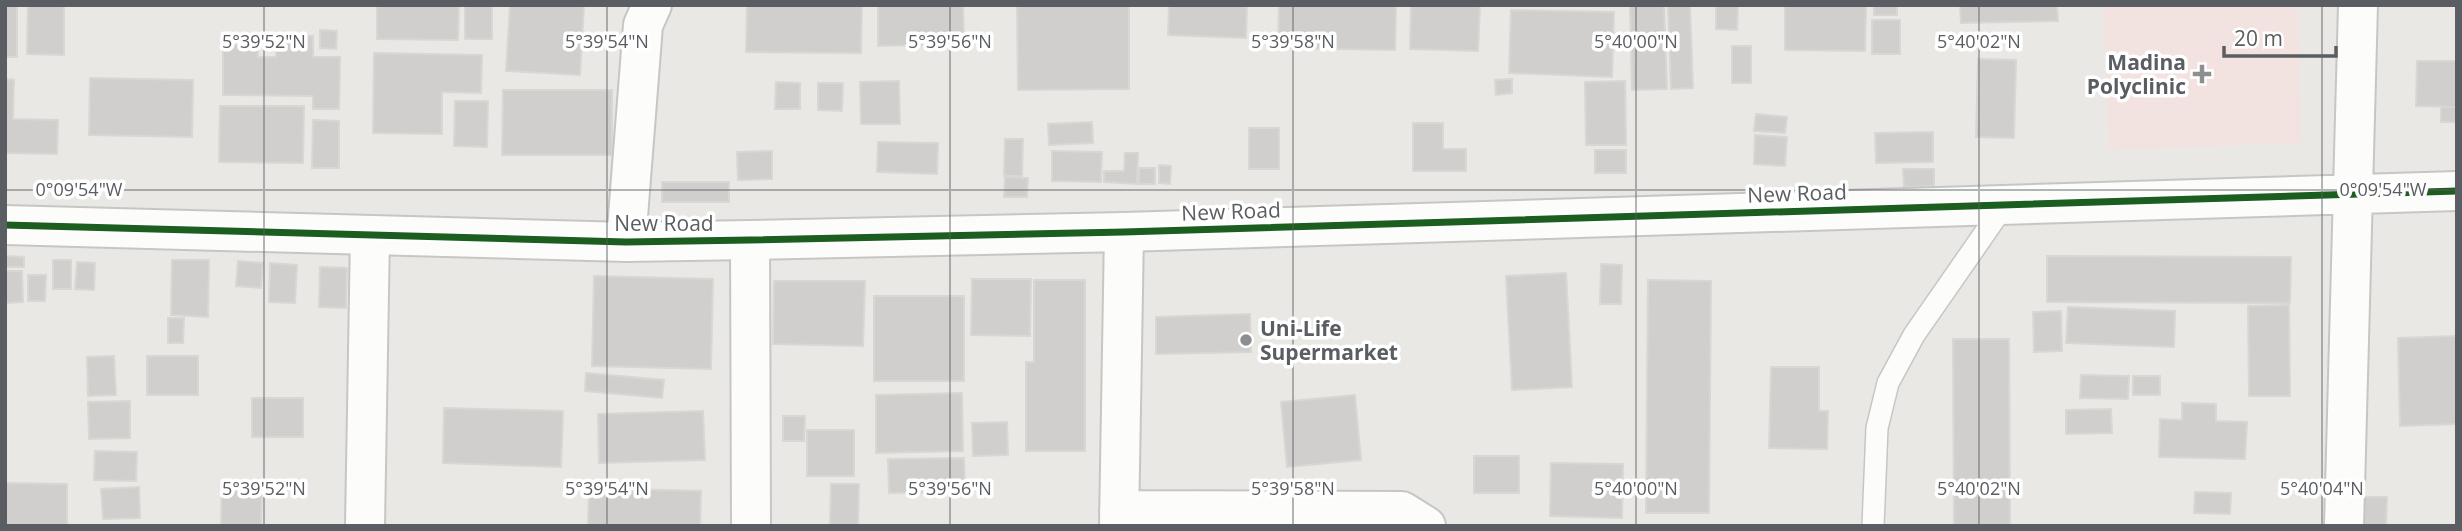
<svg xmlns="http://www.w3.org/2000/svg" width="2462" height="531" font-family="'Open Sans',sans-serif">
<style>
.medical{fill:#f2e3e0}
.building{fill:#d0cfcd;stroke:#d8d7d3;stroke-width:2}
.lines{fill:none;stroke-linecap:round;stroke-linejoin:round}
.service-casing{stroke:#c6c6c6;stroke-width:24}
.minor-casing{stroke:#c6c6c6;stroke-width:42}
.tertiary-casing{stroke:#c6c6c6;stroke-width:42}
.service{stroke:#fcfcfb;stroke-width:21}
.minor{stroke:#fcfcfb;stroke-width:38}
.tertiary{stroke:#fcfcfb;stroke-width:38}
.cycleway-casing{stroke:#fff;stroke-width:11}
.cycleway{stroke:#1b5e20;stroke-width:7}
.ticks{fill:none;stroke:#5a5d61;stroke-width:2;stroke-opacity:0.45}
.poi-dot{fill:#8c8e8f;stroke:#fff;stroke-width:2.5}
.labels{text-anchor:middle;dominant-baseline:central;stroke-width:7;stroke-linejoin:round;paint-order:stroke}
.poi-label{font-size:21px;font-weight:bold;fill:#5a5d61;stroke:#fff;text-anchor:end}
.street-label{font-size:21px;fill:#5a5d61;stroke:#fff}
.ticks-label{font-size:18px;text-anchor:middle;fill:#5a5d61;stroke:#fff;stroke-width:7;stroke-linejoin:round;paint-order:stroke}
</style>
<rect width="100%" height="100%" fill="#e9e8e4"/>
<path class="medical" d="M2103 5H2298L2301 143 2109 150Z"/>
<path class="building" d="M5 5H17V57H5Z
M28 5H64V55L27 54Z
M377 5H459L458 40 377 39Z
M465 5H492V39H465Z
M510 5H584L580 75 506 71Z
M747 5H862L861 53 746 52Z
M963 5 964 44 878 46V6Z
M1017 5H1129V89L1018 90Z
M1169 5H1247L1246 38 1168 35Z
M1279 5H1396L1395 50 1278 48Z
M1411 5H1480L1478 51 1410 49Z
M1630 5H1664L1667 89 1632 90Z
M1668 5H1690L1693 88 1671 89Z
M1716 5H1738L1737 30 1716 29Z
M1785 5H1866L1865 51 1785 50Z
M1874 5H1897V15H1874Z
M1960 5H2057L2058 21 1961 23Z
M1511 10 1614 12 1612 77 1509 73Z
M1872 20H1900V54H1872Z
M320 30 337 31 336 49 320 48Z
M276 35 313 36V57H340L339 109H313V96L223 95V43L258 44V57H276Z
M1732 46H1751V83H1732Z
M374 53 482 55 481 93 442 92V134L373 133Z
M1978 59 2016 60 2014 138 1976 137Z
M2417 61H2457V107L2416 106Z
M90 78 193 80 192 137 89 135Z
M5 79 14 80 13 119 58 120 57 154 5 153Z
M1512 79V93L1496 95 1495 80Z
M899 81 900 124H861L860 82Z
M1625 81 1626 145H1586L1585 82Z
M776 82 800 83V109H775Z
M818 83H843L842 111 818 110Z
M503 90H612V155H502Z
M455 101H488L487 147 454 146Z
M220 106H304L303 163 219 162Z
M2441 107H2457V122H2441Z
M1756 114 1787 117 1785 133 1754 131Z
M313 120 339 121V168H312Z
M1092 122 1093 143 1049 145 1048 124Z
M1413 123H1443V149H1466V171H1413Z
M1249 128H1279V169H1249Z
M1933 132V162L1876 163 1875 133Z
M1755 135 1787 137 1785 166 1754 164Z
M1005 139H1023L1022 176H1004Z
M878 142 938 143 937 174 877 172Z
M1595 150H1626V173H1595Z
M772 151V179L738 180 737 152Z
M1052 151 1102 152 1101 182 1052 181Z
M1125 153H1138L1137 184 1104 182V171H1124Z
M1159 165 1171 166 1170 184 1159 183Z
M1139 168H1155V184H1139Z
M1903 169H1934V186L1904 187Z
M1005 177 1028 178 1027 197H1004Z
M662 182H729V202H662Z
M5 256 24 257V267H5Z
M2047 256 2291 257 2290 303 2047 302Z
M53 260H71V289H53Z
M172 260H209L208 317 171 315Z
M238 261 263 263 261 288 236 286Z
M77 262 95 263 94 290 75 289Z
M270 263 297 265 295 303 269 302Z
M1601 264 1622 265 1621 304H1600Z
M320 267 347 268 346 308 319 307Z
M5 271H22L23 302 5 303Z
M1566 273 1572 387 1512 390 1506 276Z
M28 275H46L45 301H28Z
M594 276 713 279 711 369 592 366Z
M972 279H1031L1030 336 971 335Z
M1034 280H1085V451H1026V362H1034Z
M1648 280 1711 281 1709 513H1646Z
M774 281H865L863 346 773 344Z
M874 296H964V381H874Z
M2289 305 2290 396H2249L2248 306Z
M2068 307 2175 311 2174 347 2066 343Z
M2061 311 2062 351 2034 352 2033 312Z
M1250 314 1251 352 1156 354V317Z
M168 318H184L183 343H168Z
M2457 336V424L2400 426 2398 338Z
M1953 339H2009L2010 526H1954Z
M114 356 116 395 88 396 87 357Z
M147 356H198V395H147Z
M1771 367H1819V411H1828L1827 449 1769 448Z
M586 373 664 380 662 398 585 391Z
M2081 375 2129 376 2128 399 2080 398Z
M2133 376H2160V395H2133Z
M962 393 963 451 876 453V395Z
M1355 395 1361 460 1287 467 1281 402Z
M252 398H303V437H252Z
M130 401V438L89 439 88 402Z
M2182 403 2216 404V421L2247 422 2245 459 2159 457 2160 419 2182 420Z
M444 408 563 411 561 467 443 463Z
M2111 409 2112 433 2066 434V410Z
M703 411 705 460 599 463 598 414Z
M783 416H805L804 441H783Z
M1007 422 1008 455 973 456 972 423Z
M807 430H854V476H807Z
M95 451 137 452 136 481 94 480Z
M1474 456H1519V493H1474Z
M964 458 965 492 889 493 888 459Z
M1551 463 1623 464 1622 518 1550 516Z
M5 483 67 484V526H5Z
M222 484H262L261 526H221Z
M831 484H859L858 526H830Z
M139 487 140 518 103 519 101 489Z
M589 488 701 491 700 526H588Z
M2195 492 2231 493 2230 514 2194 513Z
M2358 497H2387L2386 526H2358Z"/>
<g class="lines">
<defs>
<path id="service" d="M1873 526 1877 428 1888 383 1914 335 2005 204"/>
<path id="minor" d="M750 240 751 526
M626 242 643 25 652 5
M1119 510 1402 511 1426 526
M365 526 370 235
M1119 526 1124 232"/>
<path id="tertiary" d="M5 225 626 242 750 240 1124 232 2457 191
M2344 526 2358 5"/>
</defs>
<use href="#service" class="service-casing"/>
<use href="#minor" class="minor-casing"/>
<use href="#tertiary" class="tertiary-casing"/>
<use href="#service" class="service"/>
<use href="#minor" class="minor"/>
<use href="#tertiary" class="tertiary"/>
<defs>
<path id="cycleway" d="M5 225 626 242 750 240 1124 232 2457 191"/>
</defs>
<use href="#cycleway" class="cycleway-casing"/>
<use href="#cycleway" class="cycleway"/>
</g>
<path class="ticks" d="M264 5V526M607 5V526M950 5V526M1293 5V526M1636 5V526M1979 5V526M2322 5V526M5 190H2457"/>
<g class="poi-dot">
<path d="M2198.5 63.5h7v7h7v7h-7v7h-7v-7h-7v-7h7z"/>
<circle cx="1246" cy="340" r="7"/>
</g>
<g class="labels">
<g class="poi-label">
<text x="2186" y="62">Madina<tspan x="2186" dy="24">Polyclinic</tspan></text>
<text x="1260" y="328" text-anchor="start">Uni-Life<tspan x="1260" dy="24">Supermarket</tspan></text>
</g>
<g class="street-label">
<text transform="translate(1797 193) rotate(-2)">New Road</text>
<text transform="translate(1231 211) rotate(-2)">New Road</text>
<text x="664" y="223">New Road</text>
</g>
</g>
<g class="ticks-label">
<text x="264" y="48">5°39'52"N</text>
<text x="607" y="48">5°39'54"N</text>
<text x="950" y="48">5°39'56"N</text>
<text x="1293" y="48">5°39'58"N</text>
<text x="1636" y="48">5°40'00"N</text>
<text x="1979" y="48">5°40'02"N</text>
<text x="2383" y="196">0°09'54"W</text>
<text x="79" y="196">0°09'54"W</text>
<text x="264" y="495">5°39'52"N</text>
<text x="607" y="495">5°39'54"N</text>
<text x="950" y="495">5°39'56"N</text>
<text x="1293" y="495">5°39'58"N</text>
<text x="1636" y="495">5°40'00"N</text>
<text x="1979" y="495">5°40'02"N</text>
<text x="2322" y="495">5°40'04"N</text>
</g>
<rect width="2462" height="531" fill="none" stroke="#5a5d61" stroke-width="14"/>
<path d="M2224 46v10h112v-10" fill="none" stroke="#5a5d61" stroke-width="3.5"/>
<text x="2234" y="46" font-size="21" fill="#5a5d61" stroke="#ffffff" stroke-width="5" paint-order="stroke">20 m</text>
</svg>
